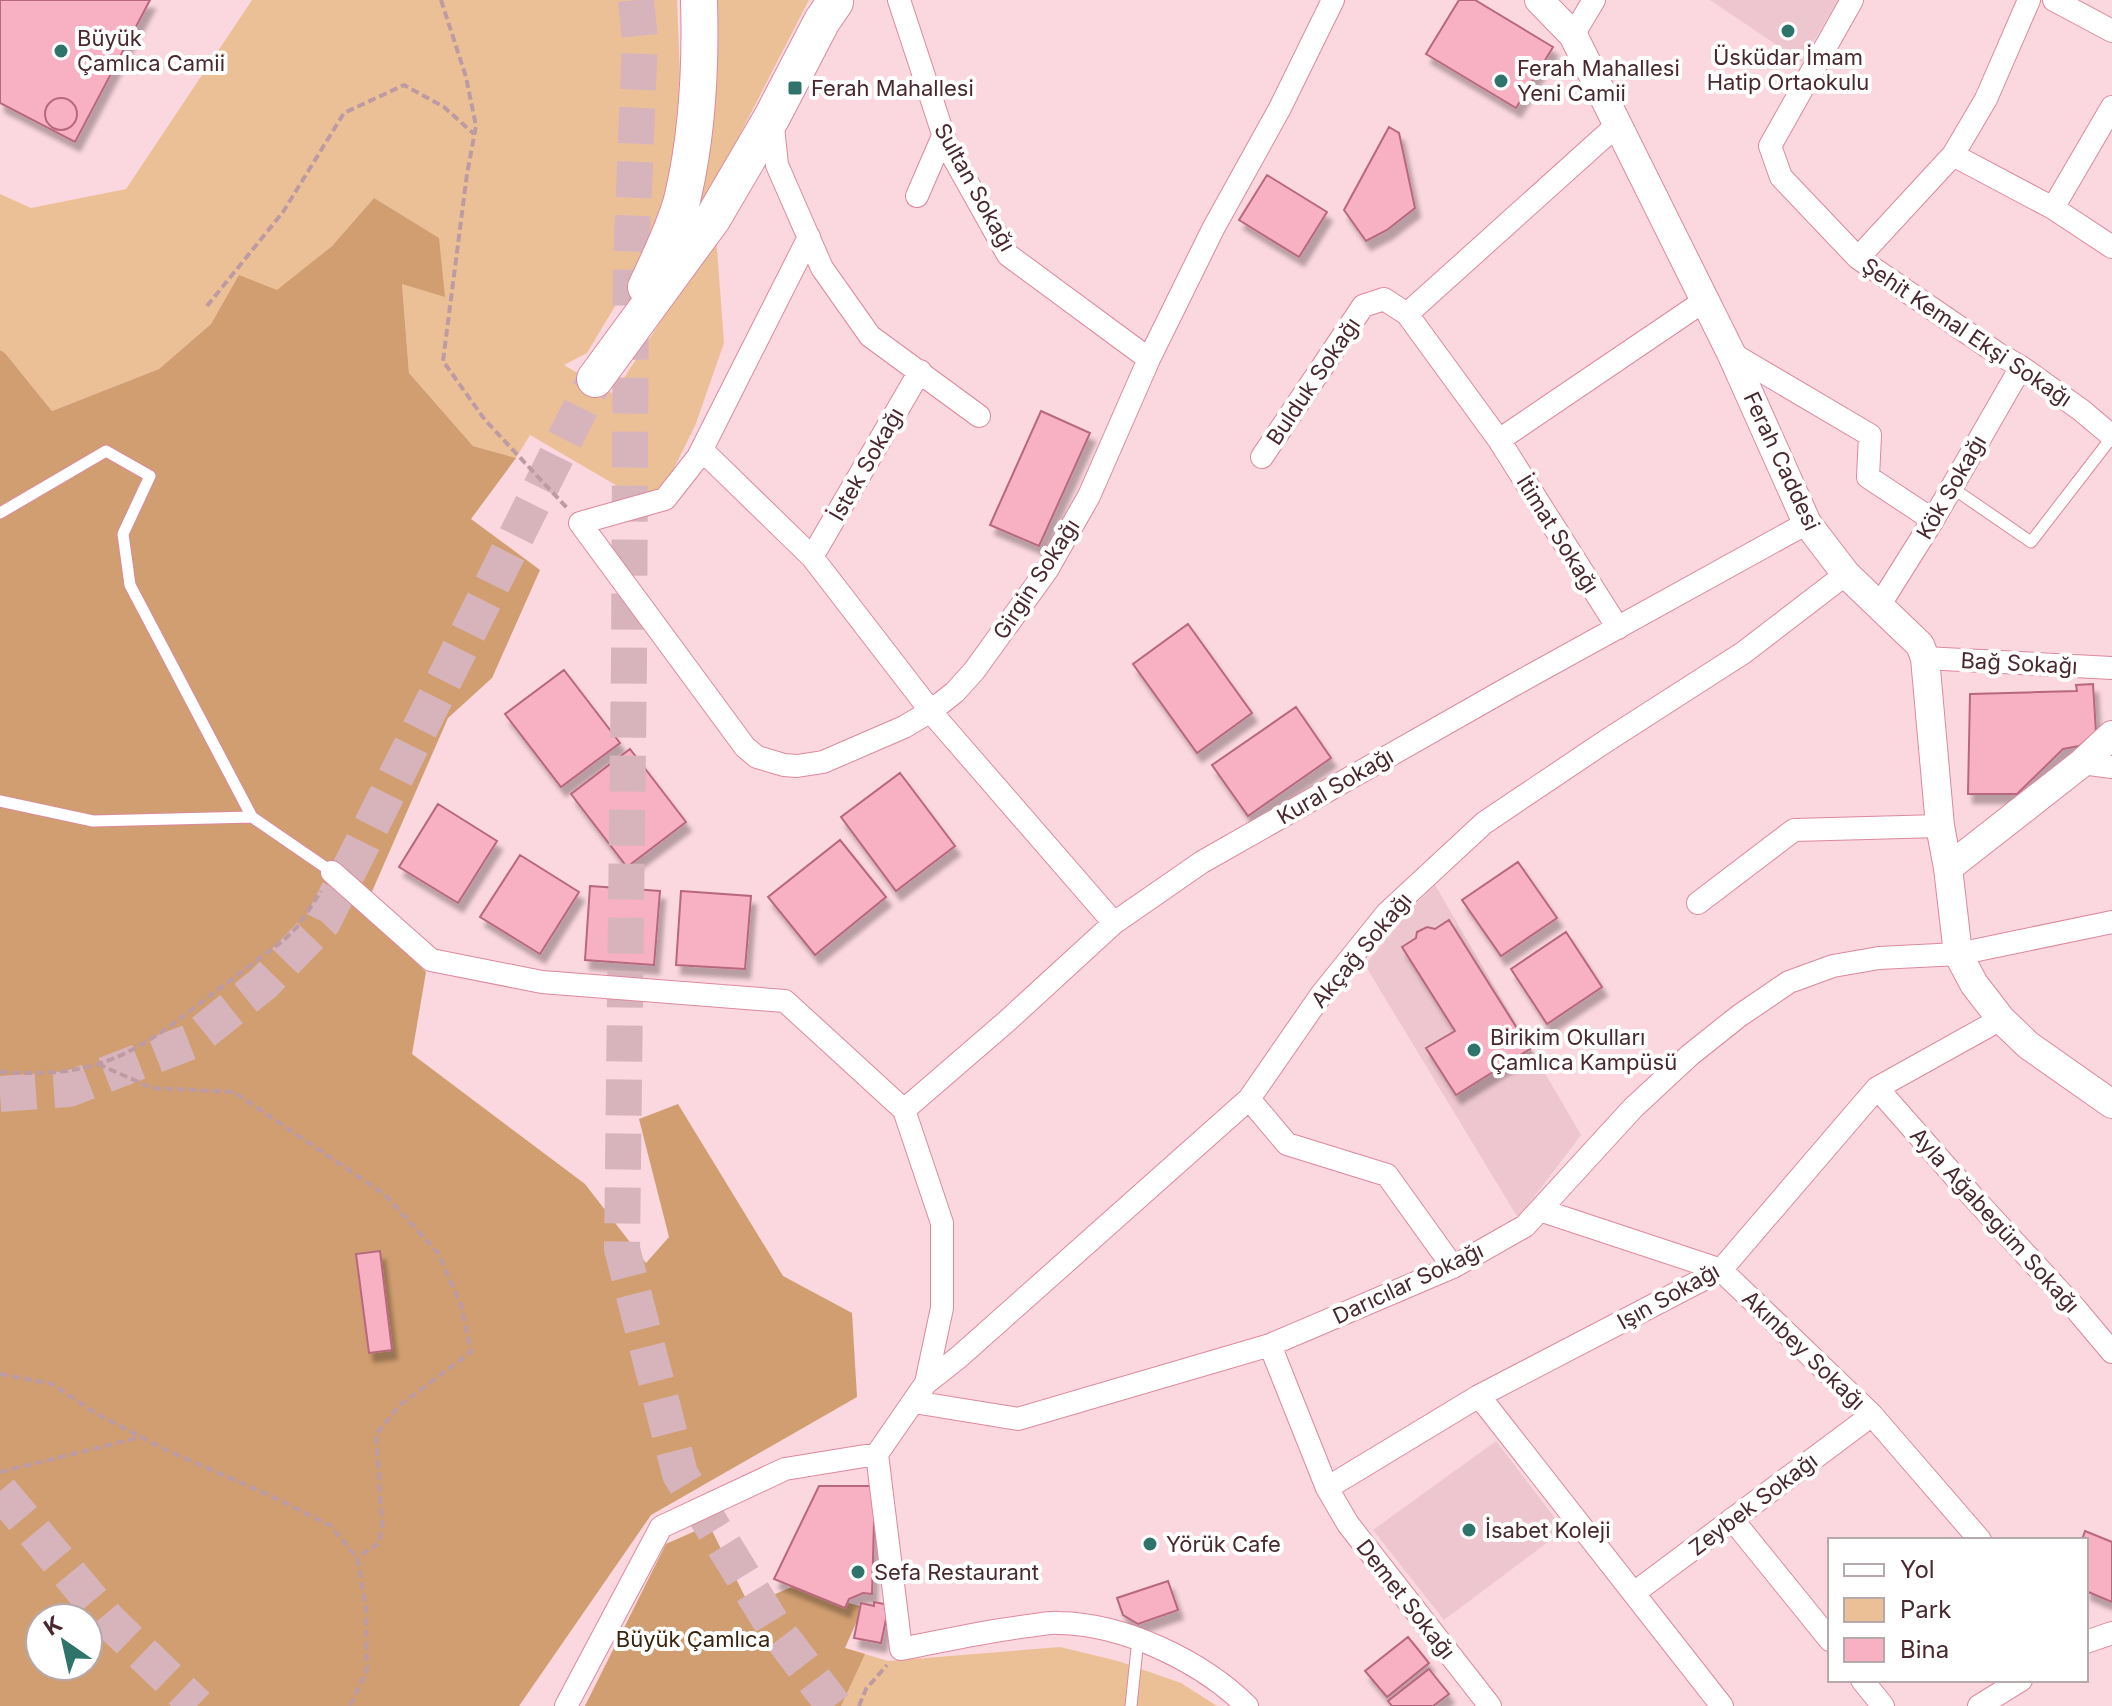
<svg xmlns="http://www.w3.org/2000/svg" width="2112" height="1706" font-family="Inter,sans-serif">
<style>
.built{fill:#edc6cf}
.green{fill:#ecc097}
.forest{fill:#d09e70;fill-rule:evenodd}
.building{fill:#f8b1c2;stroke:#b8687e;stroke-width:2;filter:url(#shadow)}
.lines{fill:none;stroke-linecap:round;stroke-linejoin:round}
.primary-tunnel{stroke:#d7b4bc;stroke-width:36;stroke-dasharray:36 18;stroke-linecap:butt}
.service-casing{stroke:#dc899e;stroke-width:13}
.minor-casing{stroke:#dc899e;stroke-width:24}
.tertiary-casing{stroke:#dc899e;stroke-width:30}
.primary-casing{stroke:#dc899e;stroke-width:38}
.path{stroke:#be9ba3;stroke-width:4;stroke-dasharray:8 4;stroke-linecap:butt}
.service{stroke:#fff;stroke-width:11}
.minor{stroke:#fff;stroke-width:22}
.tertiary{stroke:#fff;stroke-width:28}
.primary{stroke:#fff;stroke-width:36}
.poi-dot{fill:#2e746b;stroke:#fff;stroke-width:3}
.labels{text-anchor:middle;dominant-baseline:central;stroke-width:8;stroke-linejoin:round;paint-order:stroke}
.poi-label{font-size:22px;fill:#492830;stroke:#fff;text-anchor:start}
.street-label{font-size:22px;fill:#492830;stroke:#fff}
.park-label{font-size:22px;fill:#3a2410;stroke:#fff}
</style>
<defs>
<filter id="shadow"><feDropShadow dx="5" dy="9" stdDeviation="2" flood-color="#0004"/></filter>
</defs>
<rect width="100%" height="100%" fill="#fbd7df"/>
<path class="built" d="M1710 0H1838L1802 62Z
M1435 885 1581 1135 1518 1218 1365 965 1412 908Z
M1496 1441 1564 1530 1444 1620 1373 1530Z"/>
<path class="green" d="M252 0H677L681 103 668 184 642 261 587 353 564 365 646 413 624 378 716 236 724 343 695 426 660 496 643 501 530 435 516 458 473 446 409 373 402 283 374 198 332 246 277 291 239 276 211 324 159 369 52 411 5 353 0 350V194L31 208 126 189Z
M712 0H809L684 243 707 167 717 48Z
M709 1525 749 1605 792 1587 845 1648 888 1661 1060 1647 1118 1661 1181 1683 1217 1706H585L666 1544Z"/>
<path class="forest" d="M374 198 439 238 445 297 402 284 409 373 473 446 516 458 471 519 540 570 492 678 448 718 363 912 426 972 412 1054 585 1184 646 1263 669 1237 639 1119 678 1104 783 1276 852 1313 857 1397 651 1515 519 1706H0V350L5 353 52 411 159 369 211 324 239 275 277 290 332 246ZM40 1618H88V1666H40Z
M709 1525 749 1605 792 1587 863 1607 845 1648 865 1654 841 1706H585L666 1544Z"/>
<path class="building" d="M0 0H150L75 142 0 103Z
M1459 0H1475L1553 47 1516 108 1426 54Z
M45 114a16 16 0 1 1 32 0a16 16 0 1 1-32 0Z
M1389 127 1399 133 1415 208 1387 230 1366 241 1344 210Z
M1267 175 1327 212 1299 257 1239 220Z
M1041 411 1090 433 1039 546 990 525Z
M1188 624 1252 713 1197 753 1133 664Z
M564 670 620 743 561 787 505 714Z
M2093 684 2096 733 2079 746 2063 749 2017 794H1968L1970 694 2077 691 2076 685Z
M1296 707 1331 758 1248 816 1212 765Z
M630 749 686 822 627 867 571 794Z
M900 773 955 846 896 891 841 817Z
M438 804 497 841 458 903 399 867Z
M840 840 886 897 815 955 768 897Z
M520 855 579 892 540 954 480 917Z
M1518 862 1557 918 1501 956 1462 900Z
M590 886 660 891 654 965 585 960Z
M681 891 751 896 745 969 676 965Z
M1449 920 1530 1049 1456 1095 1426 1048 1455 1031 1402 947 1416 938 1417 932 1427 927 1435 929Z
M1566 932 1602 987 1547 1024 1511 969Z
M380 1251 392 1350 369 1353 356 1254Z
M819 1486H875L872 1594 863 1593 849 1599 845 1608 774 1579Z
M2085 1531 2112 1542V1602L2086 1591V1540H2082Z
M1168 1581 1178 1610 1138 1624 1123 1615 1117 1598Z
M874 1602 889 1605 881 1643 854 1638 861 1603 874 1606Z
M1408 1637 1429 1663 1387 1697 1365 1671Z
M1429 1669 1449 1694 1433 1706H1392L1388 1701Z"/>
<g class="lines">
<path class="primary-tunnel" d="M636 0 640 39 631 264 629 661 622 1249 680 1474 774 1627 834 1706
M0 1094 69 1089 192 1041 264 983 323 922 595 379
M0 1491 108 1620 197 1706"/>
<defs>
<path id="service" d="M1951 487 2031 542 2112 437
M0 513 106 451 150 476 123 534 130 585 252 817 332 872
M0 801 93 821 252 817
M1131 1706 1138 1639"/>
<path id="minor" d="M899 0 947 146 1008 255 1149 359
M1852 0 1770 146 1781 177 1858 258 1997 353 2021 367 2081 410 2112 436
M2054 0 2112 31
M1573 35 1594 0
M772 117 777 165 822 268 870 336 979 416
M1617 125 1407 314 1499 440 1704 301
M1953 155 2053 208 2112 247
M917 196 943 136
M2053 208 2112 107
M809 237 698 457 665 499 580 523 745 747 757 757 784 765 797 766 823 762 904 727 931 711 955 692 974 671 1047 570 1089 496 1149 359 1213 229 1280 108 1333 0
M1858 258 1953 155 1986 99 2029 0
M1731 353 1870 435 1868 477 1933 520
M1499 440 1618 628
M702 450 812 557 937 719 1114 923
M1262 457 1363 306 1384 299 1407 314
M812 557 920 371
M1879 606 1933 520 2021 367
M1925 658 2112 668
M2082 763 2112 767
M332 872 431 960 542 982 785 1001 904 1110 942 1223V1308L926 1383 877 1454
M1698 903 1794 830 1940 826
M1877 1088 1972 1196 2075 1308 2112 1352
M1249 1099 1287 1144 1387 1175 1453 1267
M904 1110 1006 1022 1114 923 1202 862 1510 687 1807 523
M1540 1210 1721 1270 1872 1415 1980 1540
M1270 1345 1327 1488 1348 1524 1490 1706
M926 1383 959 1357 1249 1099 1321 995 1387 913 1484 823 1606 741 1743 653 1846 574
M1479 1396 1722 1706
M914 1402 1018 1419 1270 1345 1453 1267 1525 1226 1633 1108 1690 1055 1739 1016 1789 982 1833 966 1879 958 1958 954 2112 922
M1327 1488 1479 1396 1721 1270 1877 1088 2001 1019
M1732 1519 1830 1640
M1634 1593 1872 1415
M2086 1642 2112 1633
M1862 1680 1883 1706
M566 1706 661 1527 785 1469 877 1454 901 1649C943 1641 985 1631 1028 1626 1038 1625 1049 1622 1059 1623 1124 1624 1201 1661 1247 1706
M1979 1706 2021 1680"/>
<path id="tertiary" d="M1539 0 1573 35 1731 353 1807 523 1846 574 1920 645 1925 658 1940 826 1948 868 1958 954 1974 984 2001 1019 2028 1045 2112 1104
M1948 868 2082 763 2112 735"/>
<path id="primary" d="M646 287C658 262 677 222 683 196 698 131 701 66 699 0
M595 379 713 218 772 117 822 21 835 2"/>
</defs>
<use href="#service" class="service-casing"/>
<use href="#minor" class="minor-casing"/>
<use href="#tertiary" class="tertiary-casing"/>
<use href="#primary" class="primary-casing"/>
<path class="path" d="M441 0 466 77 476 126 467 174 443 361 485 420 568 509
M207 306 283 212 344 113 404 85 444 107 474 134
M98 1064 152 1088 234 1092 384 1194 438 1253 461 1305 471 1352 400 1405 376 1434 382 1527 379 1543 357 1558
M0 1072C33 1074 66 1074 98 1064 139 1051 171 1026 204 1000 231 980 257 960 284 940L299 925 321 891
M0 1374 52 1384 95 1413 166 1450 271 1496 331 1526 357 1558 366 1608 367 1670 350 1706
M0 1472 141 1437
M859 1706 866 1689 887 1665"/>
<use href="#service" class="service"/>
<use href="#minor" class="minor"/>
<use href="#tertiary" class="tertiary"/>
<use href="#primary" class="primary"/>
</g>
<g class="poi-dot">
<circle cx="1788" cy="31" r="8"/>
<circle cx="61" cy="51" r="8"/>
<circle cx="1501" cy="81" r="8"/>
<rect x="787" y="80" width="16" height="16" rx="4"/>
<circle cx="1474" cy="1050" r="8"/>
<circle cx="1469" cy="1530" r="8"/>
<circle cx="1150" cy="1544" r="8"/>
<circle cx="858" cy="1572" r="8"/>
</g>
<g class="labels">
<g class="poi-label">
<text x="77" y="38">Büyük<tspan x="77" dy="25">Çamlıca Camii</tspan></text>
<text x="1788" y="57" text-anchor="middle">Üsküdar İmam<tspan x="1788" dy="25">Hatip Ortaokulu</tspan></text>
<text x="1517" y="68">Ferah Mahallesi<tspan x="1517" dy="25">Yeni Camii</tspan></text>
<text x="811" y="88">Ferah Mahallesi</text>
<text x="1490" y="1037">Birikim Okulları<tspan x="1490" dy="25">Çamlıca Kampüsü</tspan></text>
<text x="1485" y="1530">İsabet Koleji</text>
<text x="1166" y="1544">Yörük Cafe</text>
<text x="874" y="1572">Sefa Restaurant</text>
</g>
<g class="street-label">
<text transform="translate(975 187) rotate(61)">Sultan Sokağı</text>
<text transform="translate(1967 332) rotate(34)">Şehit Kemal Ekşi Sokağı</text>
<text transform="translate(1313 381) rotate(-56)">Bulduk Sokağı</text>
<text transform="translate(1782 461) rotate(65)">Ferah Caddesi</text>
<text transform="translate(866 464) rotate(-60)">İstek Sokağı</text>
<text transform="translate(1951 487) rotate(-60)">Kök Sokağı</text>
<text transform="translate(1558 534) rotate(58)">İtimat Sokağı</text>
<text transform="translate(1036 579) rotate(-57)">Girgin Sokağı</text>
<text transform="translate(2019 663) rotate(3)">Bağ Sokağı</text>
<text transform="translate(1335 786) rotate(-30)">Kural Sokağı</text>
<text transform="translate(1361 950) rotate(-50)">Akçağ Sokağı</text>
<text transform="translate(1995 1220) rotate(48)">Ayla Ağabegüm Sokağı</text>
<text transform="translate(1408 1283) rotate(-25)">Darıcılar Sokağı</text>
<text transform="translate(1668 1296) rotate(-29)">Işın Sokağı</text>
<text transform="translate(1804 1350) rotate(44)">Akınbey Sokağı</text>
<text transform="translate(1753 1504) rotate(-37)">Zeybek Sokağı</text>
<text transform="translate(1406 1599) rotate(52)">Demet Sokağı</text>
</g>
<g class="park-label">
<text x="693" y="1639">Büyük Çamlıca</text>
</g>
</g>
<rect x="1828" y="1538" width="260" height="144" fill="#ffffff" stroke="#b6a9ac" stroke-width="2"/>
<rect x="1844" y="1564" width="40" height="12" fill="#ffffff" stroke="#b6a9ac" stroke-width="2"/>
<text x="1900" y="1578" font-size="24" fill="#492830">Yol</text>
<rect x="1844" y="1598" width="40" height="24" fill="#ecc097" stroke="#b6a9ac" stroke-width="2"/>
<text x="1900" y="1618" font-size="24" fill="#492830">Park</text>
<rect x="1844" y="1638" width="40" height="24" fill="#f8b1c2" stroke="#b6a9ac" stroke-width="2"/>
<text x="1900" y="1658" font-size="24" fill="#492830">Bina</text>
<g transform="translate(64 1642) rotate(326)"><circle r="38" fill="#ffffff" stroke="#b6a9ac" stroke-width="2"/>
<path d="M0-6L14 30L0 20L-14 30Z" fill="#2e746b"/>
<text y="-12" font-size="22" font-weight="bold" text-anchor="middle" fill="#492830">K</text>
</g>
</svg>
